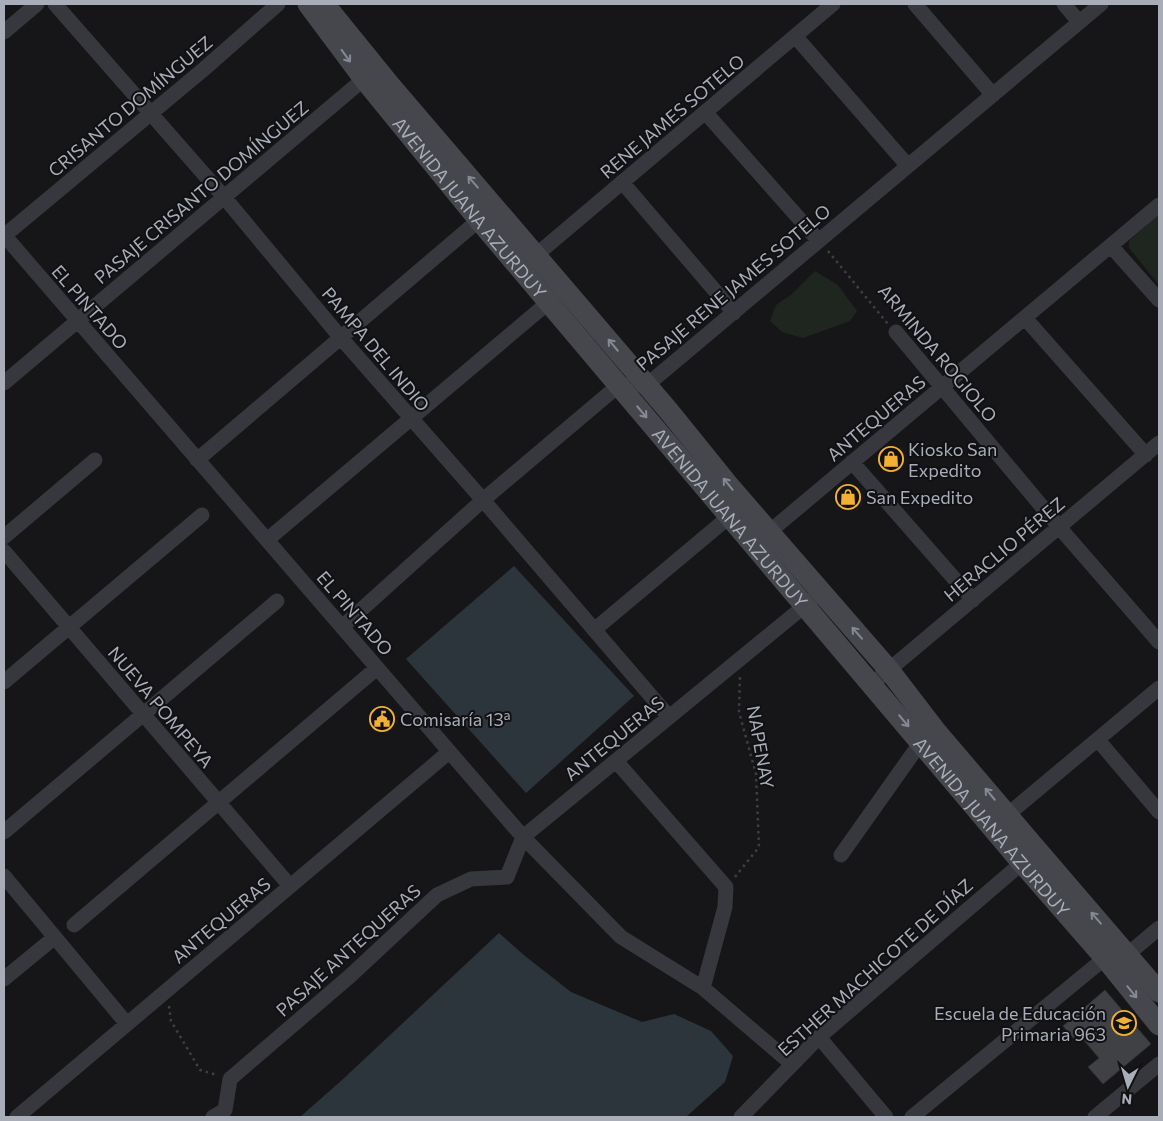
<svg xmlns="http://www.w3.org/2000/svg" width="1163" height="1121" font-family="Commissioner,sans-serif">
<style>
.green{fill:#1e261f}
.water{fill:#2c353c}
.building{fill:#404145;stroke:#303034}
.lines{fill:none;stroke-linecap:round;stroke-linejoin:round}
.path{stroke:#3d3f44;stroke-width:2.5;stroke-dasharray:2.5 4;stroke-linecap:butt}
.street{stroke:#37383d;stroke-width:15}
.secondary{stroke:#45474d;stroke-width:21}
.oneway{stroke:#858993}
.labels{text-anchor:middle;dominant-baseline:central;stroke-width:4;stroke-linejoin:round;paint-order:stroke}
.street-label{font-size:18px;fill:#a8adb8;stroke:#111113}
.poi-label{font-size:18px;fill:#a8adb8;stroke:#111113;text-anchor:start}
</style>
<rect width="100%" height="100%" fill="#161618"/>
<path class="green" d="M1159 214V285L1129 248V241Z
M815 271 838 285 857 311 850 321 803 338 782 332 770 321 776 305 792 294Z"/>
<path class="water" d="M514 566 634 696 526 793 406 659Z
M499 933 525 956 571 992 642 1022 674 1014 711 1031 733 1056 725 1082 686 1117H300L342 1080Z"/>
<path class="building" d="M1105 990 1151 1044 1103 1084 1088 1067 1099 1058 1081 1037 1076 1041 1063 1026Z"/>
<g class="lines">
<path class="path" d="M828 251 888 324
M735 877 759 847 756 774 739 712 740 676
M169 1006 171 1021 200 1070 217 1075"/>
<path class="street" d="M55 4 224 197 341 338 483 500 669 717
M915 4 993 95
M1064 4 1079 22
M4 32 37 4
M795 36 908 166
M705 112 819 241
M622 182 734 313
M4 235 523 837 621 937 703 988 792 1064
M4 236 204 69 278 4
M1111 246 1159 300
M535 256 833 4
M1025 318 1146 455
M896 332 1059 527 1159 642
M4 383 371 73
M197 460 486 214
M852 462 973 600
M4 537 95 460
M762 538 1159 205
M267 540 556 296
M4 551 290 886
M342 627 483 500 619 385H647L1101 4
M594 630 736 511
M4 682 202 515
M872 684 1159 443
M1098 740 1159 812
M616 761 726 887 725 907 703 988
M1000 821 1159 688
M4 832 277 601
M841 855 921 742 927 738
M4 876 127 1024
M74 925 377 668
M4 979 55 937
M819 1037 886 1117
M17 1117 449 752
M213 1117 225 1110 230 1079 350 976 437 895 471 879 507 877 523 837 813 599
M741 1117 819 1037 1022 863 1026 855
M912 1117 1105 958 1128 954 1159 928
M1095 1117 1159 1064"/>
<g class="secondary">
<path id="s1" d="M308 4 364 79 479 220 1022 863 1105 958 1159 1025"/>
<path d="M330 11 390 85 668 410 731 488 889 670 935 730 1032 844 1159 992"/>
</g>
</g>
<defs><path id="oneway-shaft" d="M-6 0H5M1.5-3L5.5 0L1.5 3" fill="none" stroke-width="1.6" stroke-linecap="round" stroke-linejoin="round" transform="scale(1.25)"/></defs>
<g class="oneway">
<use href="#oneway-shaft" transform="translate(346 56) rotate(54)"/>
<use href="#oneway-shaft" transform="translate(473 182) rotate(-131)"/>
<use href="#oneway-shaft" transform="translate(613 345) rotate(-130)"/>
<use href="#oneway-shaft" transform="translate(642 412) rotate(50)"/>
<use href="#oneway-shaft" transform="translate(728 484) rotate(-129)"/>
<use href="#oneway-shaft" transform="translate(857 633) rotate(-131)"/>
<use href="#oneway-shaft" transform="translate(904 721) rotate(50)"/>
<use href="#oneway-shaft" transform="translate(990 794) rotate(-130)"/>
<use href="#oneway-shaft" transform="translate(1096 918) rotate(-131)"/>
<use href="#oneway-shaft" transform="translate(1132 992) rotate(51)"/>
</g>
<defs>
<symbol id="shop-ring" viewBox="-11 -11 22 22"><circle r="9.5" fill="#111113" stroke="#f2b134" stroke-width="1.5"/><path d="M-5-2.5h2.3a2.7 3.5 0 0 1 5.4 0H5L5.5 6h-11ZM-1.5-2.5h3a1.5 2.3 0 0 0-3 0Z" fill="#f2b134"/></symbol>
<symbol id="civic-ring" viewBox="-11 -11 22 22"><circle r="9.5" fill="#111113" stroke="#f2b134" stroke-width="1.5"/><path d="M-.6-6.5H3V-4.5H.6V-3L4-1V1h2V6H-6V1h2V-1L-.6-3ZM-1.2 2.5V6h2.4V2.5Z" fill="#f2b134"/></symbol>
<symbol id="school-ring" viewBox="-11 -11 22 22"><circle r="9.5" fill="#111113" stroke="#f2b134" stroke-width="1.5"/><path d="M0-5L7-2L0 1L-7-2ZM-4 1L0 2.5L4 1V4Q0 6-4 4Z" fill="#f2b134"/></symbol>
</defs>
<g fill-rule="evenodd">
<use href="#shop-ring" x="877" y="445" width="28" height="28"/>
<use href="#shop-ring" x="834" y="483" width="28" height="28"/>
<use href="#civic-ring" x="368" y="705" width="28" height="28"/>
<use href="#school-ring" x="1110" y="1009" width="28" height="28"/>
</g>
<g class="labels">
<g class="street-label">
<text transform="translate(130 106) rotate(-40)">CRISANTO DOMÍNGUEZ</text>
<text transform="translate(672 116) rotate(-40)">RENE JAMES SOTELO</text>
<text transform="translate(201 192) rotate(-40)">PASAJE CRISANTO DOMÍNGUEZ</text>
<text stroke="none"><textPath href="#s1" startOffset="260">AVENIDA JUANA AZURDUY</textPath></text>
<text transform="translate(733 287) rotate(-40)">PASAJE RENE JAMES SOTELO</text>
<text transform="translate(90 307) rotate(49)">EL PINTADO</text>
<text transform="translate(376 349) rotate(50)">PAMPA DEL INDIO</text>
<text transform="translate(938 353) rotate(50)">ARMINDA ROGIOLO</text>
<text transform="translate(876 418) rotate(-40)">ANTEQUERAS</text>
<text stroke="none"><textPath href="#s1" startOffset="665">AVENIDA JUANA AZURDUY</textPath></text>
<text transform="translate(1004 549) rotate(-40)">HERACLIO PÉREZ</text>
<text transform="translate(355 613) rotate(49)">EL PINTADO</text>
<text transform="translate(161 707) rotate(50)">NUEVA POMPEYA</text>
<text transform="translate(614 738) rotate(-39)">ANTEQUERAS</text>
<text transform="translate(761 747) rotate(80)">NAPENAY</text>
<text stroke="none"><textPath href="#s1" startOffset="1070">AVENIDA JUANA AZURDUY</textPath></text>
<text transform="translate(221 920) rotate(-40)">ANTEQUERAS</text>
<text transform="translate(348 950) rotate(-42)">PASAJE ANTEQUERAS</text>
<text transform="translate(875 967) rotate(-42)">ESTHER MACHICOTE DE DÍAZ</text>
</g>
<g class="poi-label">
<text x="908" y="449">Kiosko San<tspan x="908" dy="21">Expedito</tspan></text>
<text x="866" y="497">San Expedito</text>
<text x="400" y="719">Comisaría 13ª</text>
<text x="1106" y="1013" text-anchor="end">Escuela de Educación<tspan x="1106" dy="21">Primaria 963</tspan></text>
</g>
</g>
<rect width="1163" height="1121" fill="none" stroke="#a8adb8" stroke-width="10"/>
<g transform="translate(1128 1086) rotate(185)" stroke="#111113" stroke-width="4" paint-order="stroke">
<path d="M0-4L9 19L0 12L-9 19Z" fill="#a8adb8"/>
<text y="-8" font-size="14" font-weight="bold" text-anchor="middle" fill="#a8adb8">N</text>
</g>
</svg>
